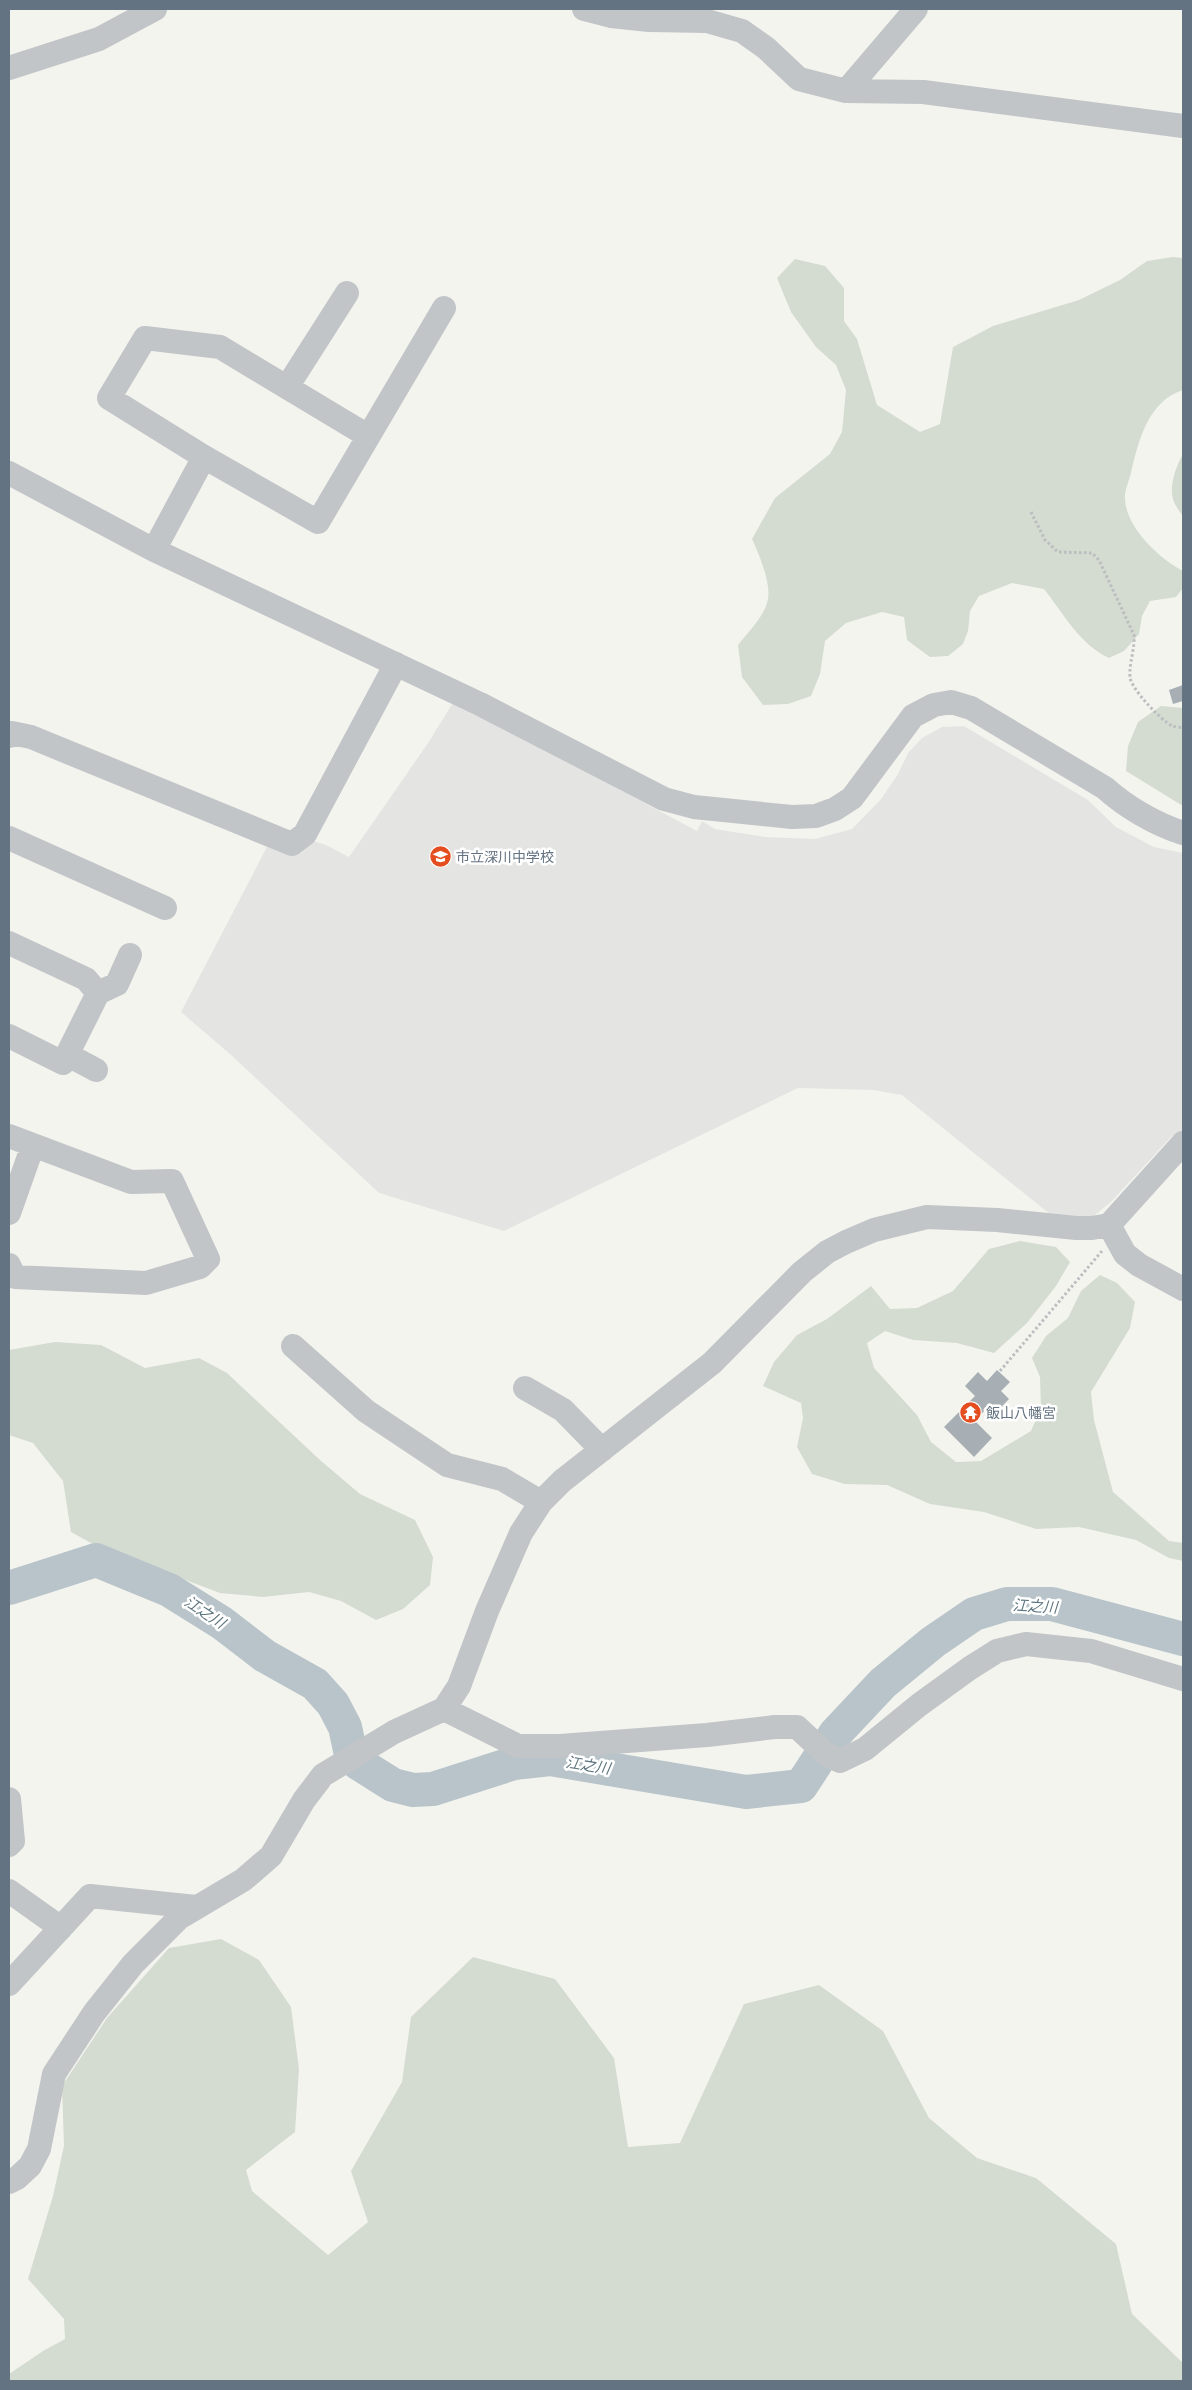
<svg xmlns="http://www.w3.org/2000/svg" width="1192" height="2390" font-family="'Archivo Narrow','Noto Sans JP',sans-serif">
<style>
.built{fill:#e4e5e3}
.green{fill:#d4dbd1}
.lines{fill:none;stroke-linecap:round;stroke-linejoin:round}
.river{stroke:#b8c4c9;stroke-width:34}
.building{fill:#a7afb4}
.path{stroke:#bbbdbf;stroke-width:3;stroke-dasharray:2.5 2.5;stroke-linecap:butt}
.minor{stroke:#c1c5c8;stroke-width:24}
.labels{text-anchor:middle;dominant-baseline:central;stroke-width:5;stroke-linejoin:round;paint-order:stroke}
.poi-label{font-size:14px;fill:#637381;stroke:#fff;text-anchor:start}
.water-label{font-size:15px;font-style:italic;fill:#5e767f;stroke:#fff}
</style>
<rect width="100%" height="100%" fill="#f4f4ef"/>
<path class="built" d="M454 701 697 831 702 821 715 829 765 837 815 839 852 829 881 799 898 774 908 753 922 738 942 727 964 726 1088 800 1116 827 1154 847 1183 853V1145L1172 1136 1111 1202 1090 1219H1056L902 1095 873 1090 798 1088 504 1231 379 1193 231 1055 181 1012 270 841 295 853H301L310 840 326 845 349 857 428 743Z"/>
<path class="green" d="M1173 257 1183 258V390C1148 401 1138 442 1131 473 1129 481 1124 492 1125 499 1126 528 1160 559 1183 571V588L1176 597 1150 601 1142 616 1139 634 1124 651 1109 658C1080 645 1063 613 1044 589L1012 583 979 596 970 611 968 631 963 644 948 656 930 657 907 640 904 617 882 612 846 623 825 641 820 674 811 696 788 704 763 705 742 677 738 645C748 632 765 616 768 599 771 583 759 554 752 539L775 498 830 454 842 432 846 390 836 365 816 347 791 312 777 278 795 259 825 266 844 288V321L857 339 877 405 920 432 940 424 953 347 993 326 1079 300 1120 280 1147 261Z
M1183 454V516C1180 512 1176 507 1174 502 1168 488 1176 466 1183 454Z
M1161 706 1183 708V806L1126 771 1128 746 1138 722Z
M1020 1241 1056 1247 1070 1262 1056 1286 1027 1323 994 1353 957 1343 913 1340 885 1331 867 1343 874 1368 917 1415 931 1442 956 1462 981 1461 1031 1431 1041 1408 1040 1377 1032 1358 1046 1336 1068 1318 1081 1291 1100 1275 1117 1283 1135 1302 1130 1328 1091 1392 1094 1420 1113 1492 1169 1541 1183 1543V1561L1169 1558 1136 1540 1079 1527 1036 1529 984 1512 930 1504 887 1485 845 1484 812 1474 797 1447 803 1418 801 1403 763 1386 774 1362 797 1335 827 1319 871 1286 890 1309 917 1308 953 1291 989 1249Z
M55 1342 101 1345 145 1368 199 1358 227 1373 320 1460 360 1494 415 1520 433 1557 430 1585 403 1609 376 1620 341 1601 309 1592 263 1597 220 1593 154 1568 111 1554 71 1532 63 1481 33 1443 9 1435V1350Z
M221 1939 259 1960 291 2007 299 2069 295 2132 246 2170 252 2191 328 2255 368 2222 351 2171 402 2082 411 2017 473 1957 555 1979 614 2058 628 2147 680 2143 744 2004 819 1985 883 2031 929 2118 977 2158 1036 2178 1116 2244 1132 2314 1183 2363V2381H9V2374L43 2351 65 2339 64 2319 28 2279 53 2196 64 2146 62 2086 107 2018 169 1948Z"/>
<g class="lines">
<path class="river" d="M9 1588 96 1560 169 1590 222 1623 265 1656 315 1684 333 1704 345 1727 350 1750 358 1763 393 1785 413 1790 433 1789 514 1763 550 1759 746 1792 801 1786 835 1734 883 1683 933 1642 974 1614 1007 1604H1052L1183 1639"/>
</g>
<path class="building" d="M1183 685V701L1173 704 1169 690Z
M997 1370 1010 1382 1001 1391 1009 1399 993 1416 986 1409 975 1421 992 1438 974 1457 944 1427 975 1396 965 1386 978 1372 987 1381Z"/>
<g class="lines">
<path class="path" d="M1031 512 1045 540 1058 552 1092 553 1099 560 1134 635C1135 649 1129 663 1130 677 1131 689 1161 720 1172 726 1175 727 1180 727 1183 728
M1000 1371 1102 1251"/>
<path class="minor" d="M584 9 611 16 649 20 707 21 742 31 766 48 799 79 846 91 923 92 1183 126
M9 68 99 39 155 9
M846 91 916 9
M287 387 347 293
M368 436 220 347 145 338 109 398 204 457 318 522 444 308
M9 473 154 550 480 704 664 799 694 807 792 817 816 816 835 809 852 798 913 716 934 705 951 702 971 708 1105 788C1126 807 1155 824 1183 833
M154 550 204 457
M9 736 12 733 31 737 292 844 305 834 396 664
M9 838 165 908
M9 943 86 979 98 993 63 1063 9 1036
M98 993 117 984 130 955
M68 1055 96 1070
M9 1136 131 1182 172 1181 208 1259 200 1267 146 1283 15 1277 9 1265
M9 1213 33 1145
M1109 1225 1125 1254 1139 1265 1183 1289
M293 1346 366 1411 447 1465 502 1479 541 1502
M525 1388 563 1410 602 1450
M444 1709 518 1746H560L707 1735 775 1727H797L826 1754 840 1761 865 1749 919 1705 970 1668 997 1651 1026 1644 1091 1651 1183 1679
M9 1799 13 1841 9 1845
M9 1891 61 1928
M9 1984 90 1896 196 1907
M9 2182 17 2178 30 2166 39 2149 54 2074 94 2013 133 1964 179 1918 243 1880 271 1856 304 1800 323 1775 394 1732 444 1709 459 1686 487 1611 521 1533 541 1502 562 1481 712 1363 802 1272 827 1252 846 1242 874 1230 927 1217 997 1220 1076 1228H1092L1109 1225 1183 1143"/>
</g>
<defs>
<symbol id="school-disc" viewBox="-11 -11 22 22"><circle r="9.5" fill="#e34d20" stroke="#fff"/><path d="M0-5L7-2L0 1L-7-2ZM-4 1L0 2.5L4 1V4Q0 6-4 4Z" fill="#fff"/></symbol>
<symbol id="temple-disc" viewBox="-11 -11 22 22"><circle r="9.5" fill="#e34d20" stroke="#fff"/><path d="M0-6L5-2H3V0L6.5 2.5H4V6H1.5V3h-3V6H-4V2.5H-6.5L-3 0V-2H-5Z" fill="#fff"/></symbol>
</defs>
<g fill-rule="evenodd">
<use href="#school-disc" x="428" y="844" width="25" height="25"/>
<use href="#temple-disc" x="958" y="1400" width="25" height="25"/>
</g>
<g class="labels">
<g class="poi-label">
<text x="456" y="857">市立深川中学校</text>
<text x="986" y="1413">飯山八幡宮</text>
</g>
<g class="water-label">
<text transform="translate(1035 1606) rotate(3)">江之川</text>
<text transform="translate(205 1612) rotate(33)">江之川</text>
<text transform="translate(588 1765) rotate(9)">江之川</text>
</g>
</g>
<rect width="1192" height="2390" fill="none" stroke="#637381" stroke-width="20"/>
</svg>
